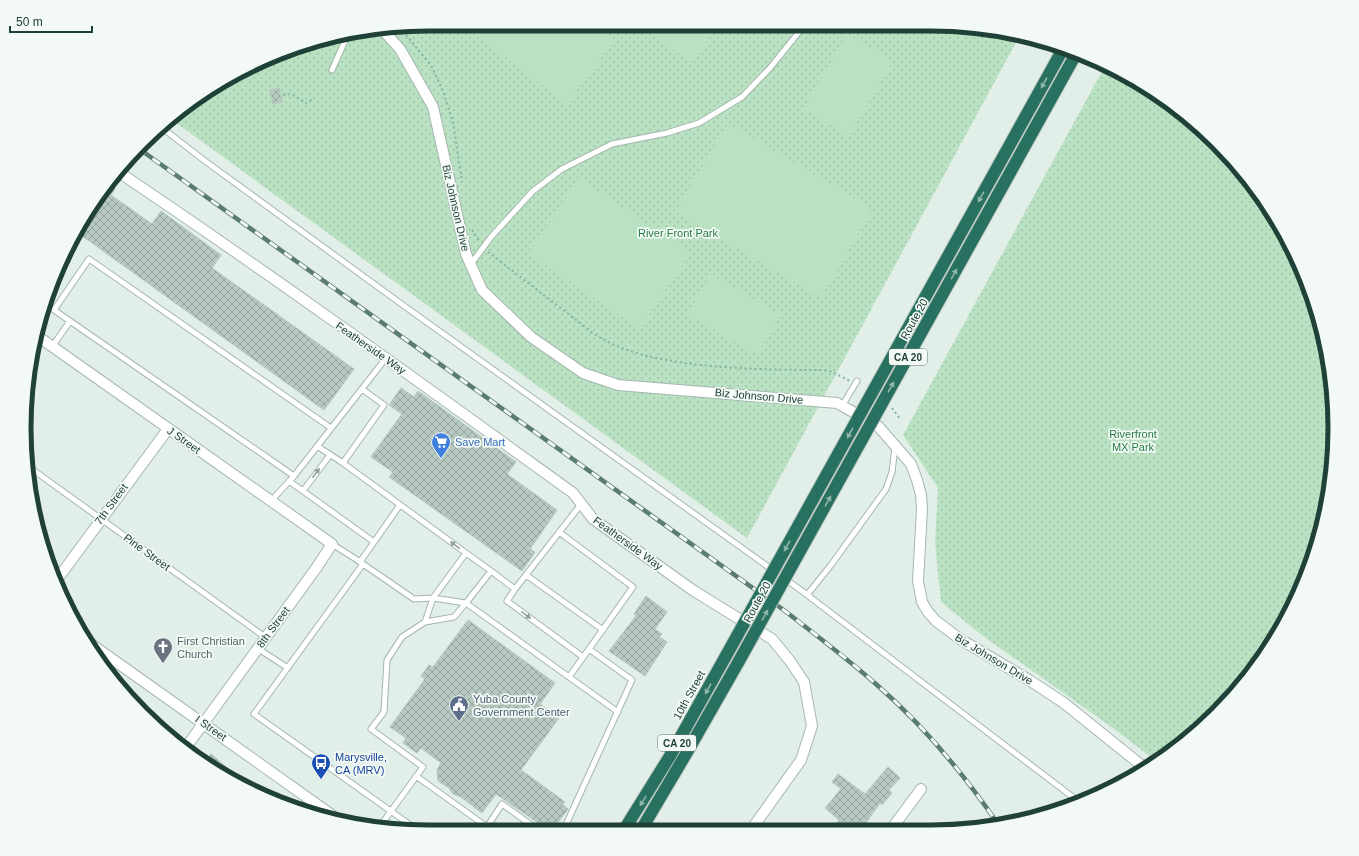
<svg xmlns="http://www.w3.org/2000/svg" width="1359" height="856" font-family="Arial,sans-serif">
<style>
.green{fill:url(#green-dots)}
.pitch{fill:#b9e1c2}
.building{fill:url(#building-cross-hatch);stroke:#b4c8bf}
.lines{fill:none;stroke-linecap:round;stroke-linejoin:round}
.lane-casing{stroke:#a4b7af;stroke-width:7}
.street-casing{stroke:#a4b7af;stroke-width:12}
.highway-casing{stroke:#c1cac7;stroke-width:14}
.path{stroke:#7fb5a2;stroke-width:2;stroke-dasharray:2 3;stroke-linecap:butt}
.lane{stroke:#fff;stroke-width:5}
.street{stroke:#fff;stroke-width:10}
.highway{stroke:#28705f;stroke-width:12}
.rail-casing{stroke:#5a7c72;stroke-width:4.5}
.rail{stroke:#f3faf6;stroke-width:3;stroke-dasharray:9;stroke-linecap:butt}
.highway-bridge-casing{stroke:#c1cac7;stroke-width:14;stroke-linecap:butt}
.highway-bridge{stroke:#28705f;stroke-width:12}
.oneway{fill:#8eb5aa}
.oneway2{fill:#90a09b}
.labels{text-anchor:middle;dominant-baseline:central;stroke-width:3.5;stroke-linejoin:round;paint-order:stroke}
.shield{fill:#f3faf6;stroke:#5f7870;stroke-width:1}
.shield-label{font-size:10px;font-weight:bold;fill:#204137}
.street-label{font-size:11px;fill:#204137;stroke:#f3faf6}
.park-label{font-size:11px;fill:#267c45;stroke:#f3faf6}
.shop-label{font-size:11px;fill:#366cbe;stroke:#f3faf6;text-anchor:start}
.worship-label{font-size:11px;fill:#5b616d;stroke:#f3faf6;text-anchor:start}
.service-label{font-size:11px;fill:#4e5e75;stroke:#f3faf6;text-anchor:start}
.transit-label{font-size:11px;fill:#164399;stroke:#f3faf6;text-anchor:start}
.rim{fill:none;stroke:#204137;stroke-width:5}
</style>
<defs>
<pattern id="green-dots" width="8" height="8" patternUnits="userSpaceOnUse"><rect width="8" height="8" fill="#b9e1c2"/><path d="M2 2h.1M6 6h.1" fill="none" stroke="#9fc2a7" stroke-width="1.8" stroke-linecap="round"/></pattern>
<pattern id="building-cross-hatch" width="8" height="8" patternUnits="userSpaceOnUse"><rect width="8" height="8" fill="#b7c9c1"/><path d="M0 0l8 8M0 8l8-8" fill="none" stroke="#94a59e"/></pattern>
</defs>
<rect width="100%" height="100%" fill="#e2eee8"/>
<path class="green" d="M375 27H983L1019 37 747 538 171 119 203 92 298 45Z
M1105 66 1177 108 1235 162 1281 226 1314 298 1332 376 1334 455 1321 533 1293 607 1251 674 1197 732 1156 761 1113 728 983 636 941 602 935 543 938 488 903 435Z"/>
<path class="pitch" d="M479 27H596L614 41 567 104 474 34Z
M641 27H717L692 63Z
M847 34 893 61 849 136 803 109Z
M728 123 873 209 821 298 675 212Z
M579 178 691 253 640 329 528 254Z
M711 274 781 315 757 355 687 314Z"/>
<path class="building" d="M279 88 282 102 273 104 270 90Z
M107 183 115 189 111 195 152 224 161 211 221 255 212 268 354 369 324 410 81 235 100 209 93 204Z
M401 388 414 397 418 391 516 462 507 474 557 510 530 549 535 552 522 571 389 477 393 472 371 457 402 414 389 405Z
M646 596 667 612 655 629 662 634 659 637 667 642 645 676 609 651 636 616 634 614Z
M468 620 555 683 540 704 559 718 521 770 565 802 562 804 568 809 553 829H547L496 794 482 813 461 797 453 794 449 788 438 781 437 770 441 763 421 748 417 753 403 743 406 738 390 727 425 679 421 676 429 665 433 667Z
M211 754 232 772 229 776 205 762Z
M888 767 900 778 889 790 892 793 882 805 880 803 860 831H831L839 820 825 808 841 789 832 782 838 774 865 794Z"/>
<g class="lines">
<defs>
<path id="lane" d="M332 70 348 34
M161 127 205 161 407 308 802 591 1078 801
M471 264 491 237 533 191 562 169 612 144 667 133 699 123 742 97 770 68 803 27
M52 347 70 321
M362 389 384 405 343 463 466 553
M842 406 857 381
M317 446 343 463
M29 467 265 637
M294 476 54 310 89 259 331 428
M289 481 374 542
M303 491 330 455
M271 501 294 476 386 358
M559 532 633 587 589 649
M332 544 362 563
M360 562 400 505
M526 575 603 630
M515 589 507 601 583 657
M807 595 831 565 886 489 892 472 895 447
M433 598 466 603 454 617 425 622Z
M257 648 288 668
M569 677 618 712
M416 776 490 829
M487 827 502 804 537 829
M378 829 423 767 371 729 384 712 387 660 402 637 425 622
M416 829 254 714 363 564 414 599 433 598 466 553 491 571
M564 829 632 680 589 649 569 677 466 603 491 571 515 589 582 503"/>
<path id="street" d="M380 27 400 49 433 107 466 254 482 290 531 337 583 373 618 385 837 403 878 426 911 464 917 480 921 495 922 509 918 581 922 602 928 612 936 621 960 639 1029 680 1064 703 1146 769
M117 171C272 275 422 384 573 493L593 519 694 591 772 639 790 661 804 682 812 726 801 760 751 830
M36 335 332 544 317 567 184 750
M56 581 168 429
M84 639 336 818
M890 831 921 789"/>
<path id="highway" d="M624 830 670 756 727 654
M641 830 686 754 739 661"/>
</defs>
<use href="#lane" class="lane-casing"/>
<use href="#street" class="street-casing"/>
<use href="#highway" class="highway-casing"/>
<path class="path" d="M400 27 432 67 443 91 453 122 462 182
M283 95 291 94 306 103 315 98
M472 230 479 241
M488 252 593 333C621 352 652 358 685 363 731 369 776 370 822 370L830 371 850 381
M892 408 901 420"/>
<use href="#lane" class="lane"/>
<use href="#street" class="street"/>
<use href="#highway" class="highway"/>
<defs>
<path id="rail" d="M138 148 785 611C816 635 848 659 877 685 924 726 963 773 998 824"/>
</defs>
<use href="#rail" class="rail-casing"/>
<use href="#rail" class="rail"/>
<defs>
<path id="highway-bridge" d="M727 654 1063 49
M739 661 1077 52"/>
</defs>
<use href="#highway-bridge" class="highway-bridge-casing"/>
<use href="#highway-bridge" class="highway-bridge"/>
</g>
<defs><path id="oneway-solid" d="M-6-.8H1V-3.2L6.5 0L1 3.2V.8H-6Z"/></defs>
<g class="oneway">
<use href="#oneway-solid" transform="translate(1044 83) rotate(119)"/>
<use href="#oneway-solid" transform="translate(981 197) rotate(119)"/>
<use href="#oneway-solid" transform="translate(954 274) rotate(-61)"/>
<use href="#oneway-solid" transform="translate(891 387) rotate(-61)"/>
<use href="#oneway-solid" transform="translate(850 433) rotate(119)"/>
<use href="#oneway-solid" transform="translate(828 501) rotate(-61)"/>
<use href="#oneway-solid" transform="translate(787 546) rotate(119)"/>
<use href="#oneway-solid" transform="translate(765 615) rotate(-61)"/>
<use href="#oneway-solid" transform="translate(708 689) rotate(119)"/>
<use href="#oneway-solid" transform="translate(643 801) rotate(122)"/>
</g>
<g class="oneway2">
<use href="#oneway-solid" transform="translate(316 473) rotate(-53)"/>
<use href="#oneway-solid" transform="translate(455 545) rotate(-144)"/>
<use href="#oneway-solid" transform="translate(526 615) rotate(36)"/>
</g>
<defs>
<symbol id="supermarket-pin" viewBox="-11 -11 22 30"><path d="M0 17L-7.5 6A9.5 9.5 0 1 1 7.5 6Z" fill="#3f7fe0" stroke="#f3faf6"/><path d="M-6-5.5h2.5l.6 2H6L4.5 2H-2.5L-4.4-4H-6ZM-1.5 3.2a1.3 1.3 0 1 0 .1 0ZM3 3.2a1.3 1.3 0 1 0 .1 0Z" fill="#fff"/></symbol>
<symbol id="church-pin" viewBox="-11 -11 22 30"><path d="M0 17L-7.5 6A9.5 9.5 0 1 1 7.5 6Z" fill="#6b7280" stroke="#f3faf6"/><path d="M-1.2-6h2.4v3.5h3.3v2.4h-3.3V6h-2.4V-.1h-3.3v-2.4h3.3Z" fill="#fff"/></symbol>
<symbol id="civic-pin" viewBox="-11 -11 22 30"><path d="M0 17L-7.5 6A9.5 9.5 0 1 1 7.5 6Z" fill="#5c6f8a" stroke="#f3faf6"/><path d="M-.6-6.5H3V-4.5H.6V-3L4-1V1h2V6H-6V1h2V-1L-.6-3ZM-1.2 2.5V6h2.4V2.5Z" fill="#fff"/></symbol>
<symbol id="bus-pin" viewBox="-11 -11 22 30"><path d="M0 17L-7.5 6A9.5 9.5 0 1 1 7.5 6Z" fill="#1a4fb4" stroke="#f3faf6"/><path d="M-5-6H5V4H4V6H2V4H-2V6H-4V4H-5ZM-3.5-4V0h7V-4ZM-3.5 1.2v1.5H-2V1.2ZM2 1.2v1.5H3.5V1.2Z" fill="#fff"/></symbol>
</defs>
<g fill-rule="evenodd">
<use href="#supermarket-pin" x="430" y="431" width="22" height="30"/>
<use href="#church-pin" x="152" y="636" width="22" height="30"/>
<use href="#civic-pin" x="448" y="694" width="22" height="30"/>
<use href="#bus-pin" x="310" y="752" width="22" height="30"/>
</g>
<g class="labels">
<g class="shield">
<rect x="889" y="349" width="38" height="16" rx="3"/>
<rect x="658" y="735" width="38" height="16" rx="3"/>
</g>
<g class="shield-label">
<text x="908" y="357">CA 20</text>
<text x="677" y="743">CA 20</text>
</g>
<g class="street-label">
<text transform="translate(456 208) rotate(77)">Biz Johnson Drive</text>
<text transform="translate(914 319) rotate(-61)">Route 20</text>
<text transform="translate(371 348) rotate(35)">Featherside Way</text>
<text transform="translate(759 396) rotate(5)">Biz Johnson Drive</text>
<text transform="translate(184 440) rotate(35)">J Street</text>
<text transform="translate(111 504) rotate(-54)">7th Street</text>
<text transform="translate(628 543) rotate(36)">Featherside Way</text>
<text transform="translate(147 552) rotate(36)">Pine Street</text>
<text transform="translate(757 602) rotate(-61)">Route 20</text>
<text transform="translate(273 627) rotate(-54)">8th Street</text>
<text transform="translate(994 659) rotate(31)">Biz Johnson Drive</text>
<text transform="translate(689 695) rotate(-61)">10th Street</text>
<text transform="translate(211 728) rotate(35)">I Street</text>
</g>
<g class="park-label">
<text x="678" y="233">River Front Park</text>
<text x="1133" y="434">Riverfront<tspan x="1133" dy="13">MX Park</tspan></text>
</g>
<g class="shop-label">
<text x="455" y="442">Save Mart</text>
</g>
<g class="worship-label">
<text x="177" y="641">First Christian<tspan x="177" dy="13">Church</tspan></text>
</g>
<g class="service-label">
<text x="473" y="699">Yuba County<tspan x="473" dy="13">Government Center</tspan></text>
</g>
<g class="transit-label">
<text x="335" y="757">Marysville,<tspan x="335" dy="13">CA (MRV)</tspan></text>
</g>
</g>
<path d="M0 0H1359V856H0ZM428 31H931A397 397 0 0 1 1328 428V428A397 397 0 0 1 931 825H428A397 397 0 0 1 31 428V428A397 397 0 0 1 428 31Z" fill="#f3faf6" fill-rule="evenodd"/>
<path class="rim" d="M428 31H931A397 397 0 0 1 1328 428V428A397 397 0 0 1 931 825H428A397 397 0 0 1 31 428V428A397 397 0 0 1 428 31Z"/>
<path d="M10 26v6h82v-6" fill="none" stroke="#204137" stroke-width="2"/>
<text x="16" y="26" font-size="12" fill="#204137" stroke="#f3faf6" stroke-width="3" paint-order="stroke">50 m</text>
</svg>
